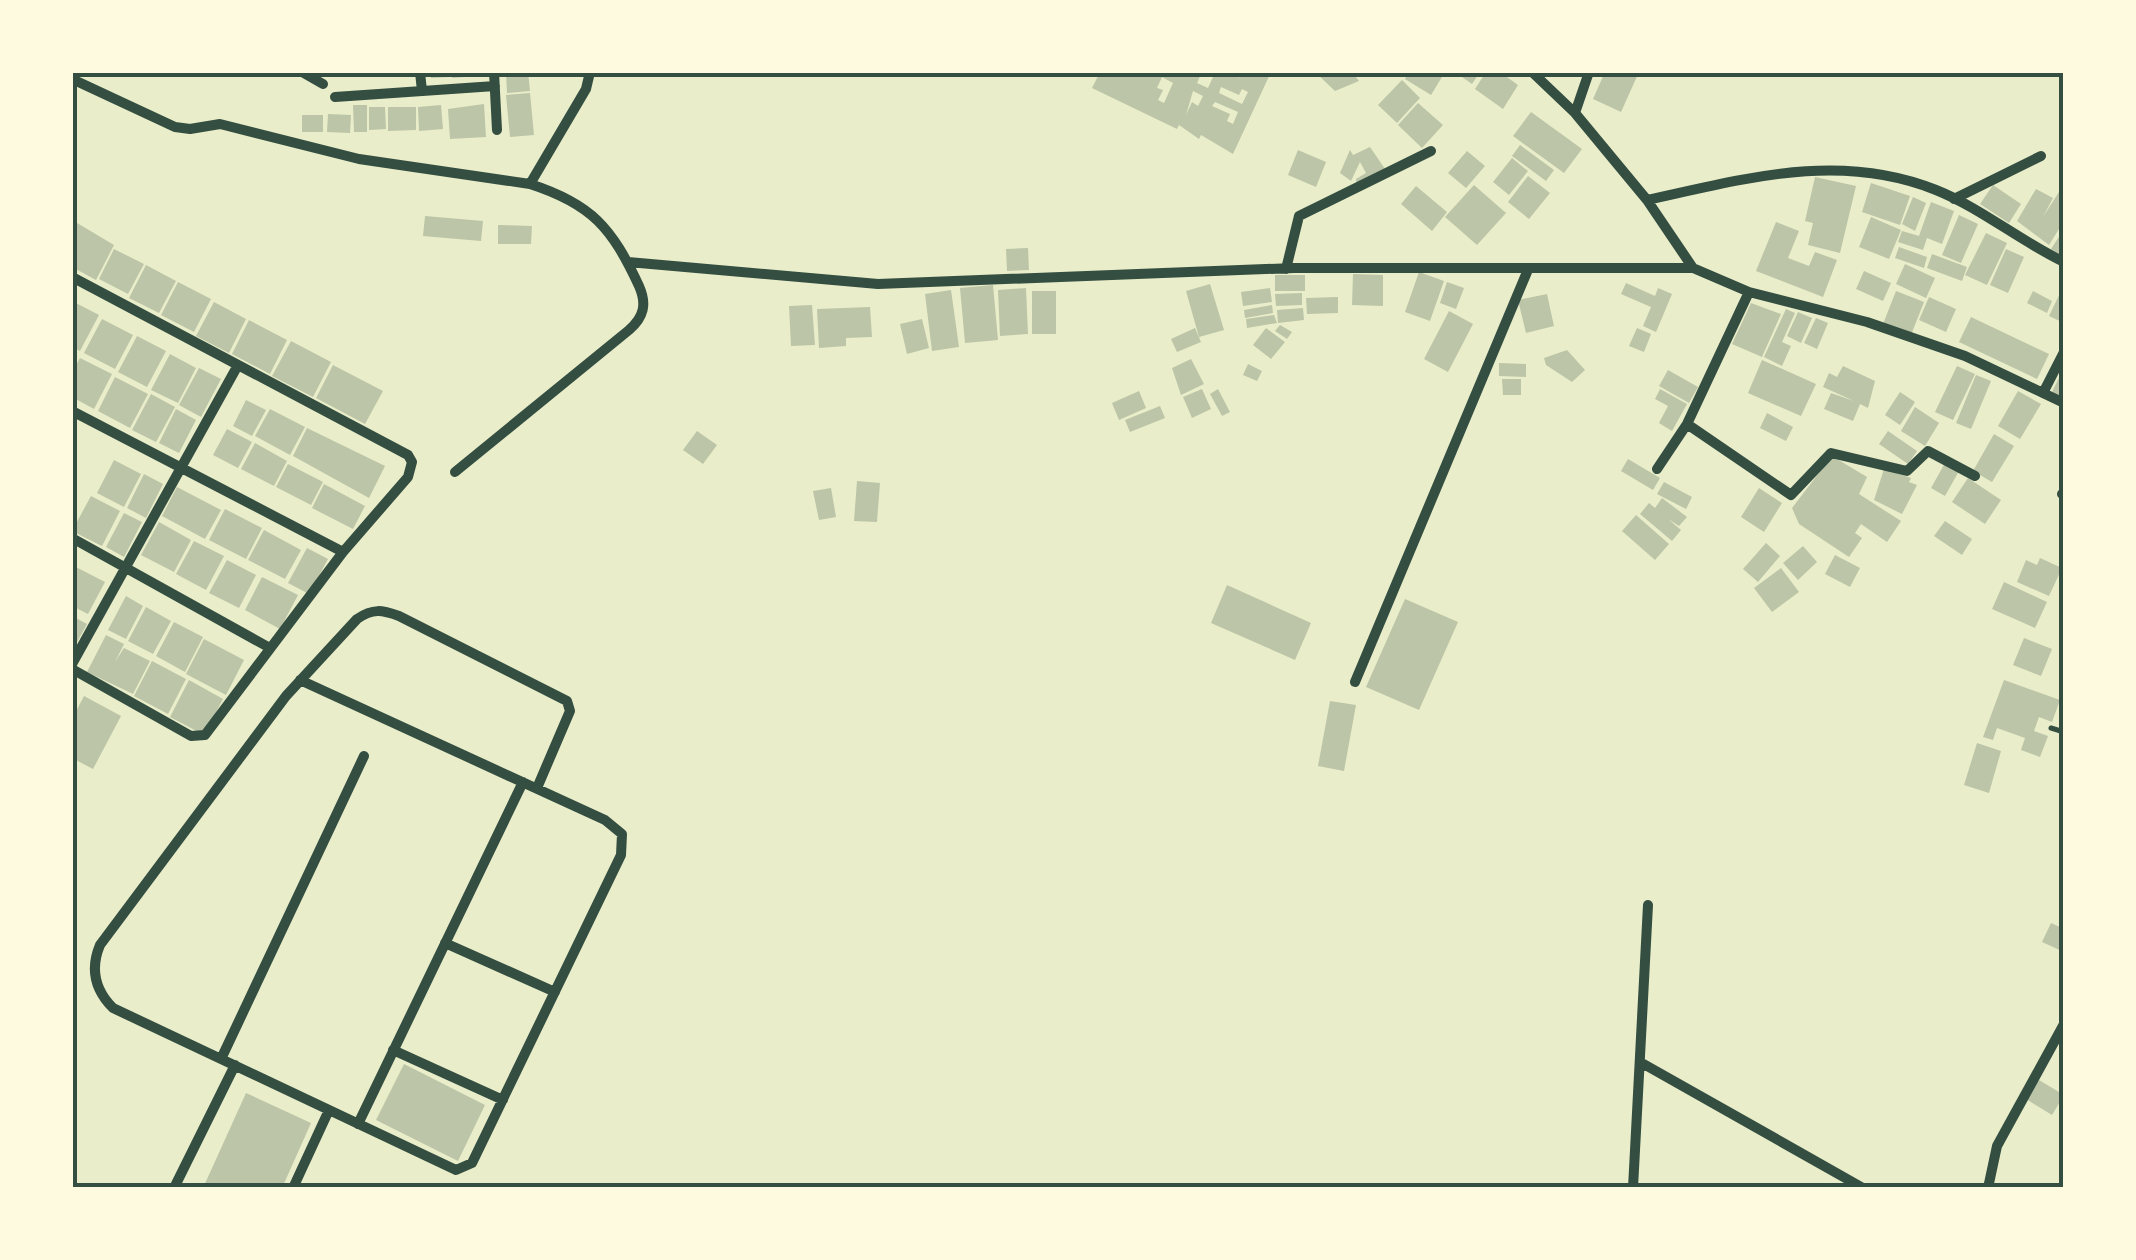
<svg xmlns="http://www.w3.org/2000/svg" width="2136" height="1260" font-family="'Archivo Narrow',sans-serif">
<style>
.building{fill:#bcc5a7;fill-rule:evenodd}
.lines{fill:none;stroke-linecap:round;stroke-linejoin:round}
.service{stroke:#344e41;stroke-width:5}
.minor{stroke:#344e41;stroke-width:10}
.neatline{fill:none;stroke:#344e41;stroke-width:4}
</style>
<rect width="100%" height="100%" fill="#e9edc9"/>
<path class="building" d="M430 72H450V77L431 78Z
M452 72H478V76L452 78Z
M506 72H528L530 91 507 93Z
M1100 72 1126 76 1139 72 1148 77 1150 72H1202L1197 83 1208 88 1213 77 1202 72H1236L1239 78 1242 72H1271L1233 154 1201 135 1199 139 1179 125 1177 129 1092 88ZM1162 77 1173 83 1164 103 1158 100 1163 90 1157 88ZM1221 87 1239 95 1242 89 1248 92 1242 104 1219 93ZM1193 91 1203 96 1198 106 1192 102 1186 115ZM1215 102 1238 112 1233 124 1227 121 1230 114 1212 106Z
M1315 72H1352L1359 81 1335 91Z
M1409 72H1445L1431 95 1405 79Z
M1455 72H1480L1472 84Z
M1486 72H1500L1518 85 1503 109 1475 89Z
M1605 72H1639L1621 112 1593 99Z
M1402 80 1420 98 1397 123 1378 105Z
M530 93 534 135 510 137 506 95Z
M1418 103 1443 125 1422 148 1398 125Z
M484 104 486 137 450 139 448 109Z
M353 105H367V132H354Z
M441 105 443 129 419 131 418 107Z
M369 107H385L386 129 369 130Z
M388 107H416V130L388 131Z
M1531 112 1582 149 1564 173 1513 136Z
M328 114 351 115 350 133 327 132Z
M302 115H323V132H302Z
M1520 145 1554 170 1546 181 1512 156Z
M1370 147 1385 169 1357 187 1356 179 1366 173 1360 162 1351 181 1340 173 1350 150 1353 155Z
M1298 150 1326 162 1316 187 1288 175Z
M1467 151 1485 166 1466 188 1448 173Z
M1512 158 1528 171 1509 195 1493 182Z
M1528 176 1550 193 1529 219 1508 202Z
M1815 177 1856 186 1840 253 1808 245 1813 223 1805 221Z
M1871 183 1910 196 1900 225 1862 212Z
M1474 185 1506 213 1477 245 1445 217Z
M1993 185 2021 204 2009 223 1980 204Z
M1416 186 1447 212 1432 231 1401 204Z
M2036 189 2053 198 2043 217 2059 192 2064 194V221L2049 245 2017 221Z
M1913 197 1926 203 1915 231 1902 224Z
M1931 202 1954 211 1942 244 1927 238 1923 250 1898 242 1902 231 1919 236Z
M1959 215 1978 224 1961 263 1942 255Z
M425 216 483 221 481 241 423 236Z
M1871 217 1901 230 1889 259 1859 247Z
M72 220 114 245 96 280 72 267Z
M1776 222 1799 231 1788 258 1809 266 1815 252 1837 260 1823 297 1756 271Z
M498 225 532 226 531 244H498Z
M2064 229V257L2051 249Z
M1986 233 2007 243 1987 285 1965 275Z
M1899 247 1927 257 1924 268 1895 258Z
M1028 248 1029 270 1007 271 1006 249Z
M114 249 144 264 128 294 99 279Z
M2006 249 2024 257 2008 293 1990 285Z
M1932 254 1967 267 1962 281 1927 268Z
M1905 264 1935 278 1926 298 1896 284Z
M146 265 176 281 159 313 129 298Z
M1864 271 1891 283 1883 301 1856 289Z
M1419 272 1444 281 1430 321 1405 312Z
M1353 274 1383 275V306L1352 305Z
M1275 275H1305V291H1275Z
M178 282 211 299 194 332 161 315Z
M1447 282 1464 288 1456 309 1440 303Z
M1626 283 1655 296 1658 288 1672 294 1656 332 1643 326 1651 307 1621 294Z
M1210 284 1224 330 1199 337 1186 291Z
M993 285 998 340 965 343 960 288Z
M2064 285V323L2049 316Z
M1026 288 1028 334 1000 336 998 290Z
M1270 288 1272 302 1243 306 1241 292Z
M951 290 959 347 932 351 925 294Z
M1032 291H1056V334H1032Z
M1896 291 1924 302 1911 335 1883 324Z
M2033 291 2052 301 2047 313 2027 303Z
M1302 293V305L1276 306 1275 294Z
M1547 294 1554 326 1526 333 1518 300Z
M1338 297V313L1307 314 1306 298Z
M1929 297 1956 309 1946 332 1919 320Z
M72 301 99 315 80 351 72 347Z
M214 302 246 319 229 353 196 336Z
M1751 303 1781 314 1762 357 1732 344Z
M812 305 815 345 791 346 789 306Z
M1272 305 1273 313 1245 318 1244 310Z
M870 307 872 337 846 338V346L819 348 817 309Z
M1303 308 1304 320 1278 323 1277 310Z
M1786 309 1795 313 1782 342 1791 346 1782 366 1764 357Z
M1449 311 1473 324 1448 372 1424 359Z
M1798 312 1812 318 1801 343 1787 336Z
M1274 315 1277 323 1247 328 1246 319Z
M1971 317 2049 354 2037 379 1959 342Z
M1816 318 1828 323 1817 349 1804 343Z
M102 319 133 335 115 369 84 353Z
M922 319 929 348 907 354 900 324Z
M249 320 287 340 270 374 232 354Z
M1280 325 1292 332 1287 339 1275 331Z
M1195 328 1201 342 1177 352 1171 339Z
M1266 328 1285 342 1271 359 1253 345Z
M1637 328 1651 334 1644 352 1629 346Z
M137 336 166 351 147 387 118 372Z
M291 341 331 362 313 397 272 376Z
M1567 350 1585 370 1572 382 1546 365 1544 358Z
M170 354 196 368 178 403 151 390Z
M80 358 112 374 94 409 72 397V372Z
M1191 359 1204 384 1181 395 1172 368Z
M1762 360 1816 384 1801 416 1748 393Z
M1499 363 1526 364V377L1499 376Z
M1248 364 1262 371 1257 381 1243 375Z
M333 365 383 391 365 424 316 398Z
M1843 366 1875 381 1868 408 1860 404 1853 421 1824 409 1831 393 1854 401 1823 387 1829 373 1837 377Z
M1957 366 1975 374 1953 420 1935 412Z
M199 368 221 379 201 417 179 405Z
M2064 368V399L2051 394Z
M1668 370 1698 387 1689 403 1659 386Z
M1976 375 1991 381 1971 429 1956 423Z
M115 377 148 394 130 428 98 411Z
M1502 379H1521V395H1503Z
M1202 389 1211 409 1192 418 1183 397Z
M1218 389 1230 412 1222 416 1210 394Z
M1660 389 1687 404 1672 431 1659 423 1668 406 1655 399Z
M1139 391 1146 408 1119 420 1112 403Z
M2018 391 2041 404 2020 439 1998 426Z
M1900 392 1915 402 1900 425 1885 415Z
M151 394 175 407 156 442 132 430Z
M246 400 266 410 252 436 233 426Z
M1160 406 1165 418 1130 432 1125 420Z
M1915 407 1939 423 1925 446 1901 431Z
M176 409 196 420 179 453 159 443Z
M270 409 305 427 290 455 255 436Z
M1767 413 1793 427 1786 441 1760 428Z
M307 428 385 466 369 498 293 456Z
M227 429 252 442 238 468 213 455Z
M697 431 717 445 703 464 683 450Z
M1888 431 1917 451 1908 464 1879 444Z
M1994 434 2014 446 1992 482 1973 471Z
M255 443 287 461 274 486 241 469Z
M1832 456 1867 477 1859 494 1901 521 1887 542 1861 524 1855 533 1862 538 1849 557 1799 524 1792 508Z
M1628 459 1660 478 1653 490 1621 471Z
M114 460 141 474 124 507 97 493Z
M1945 463 1959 471 1945 496 1931 488Z
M288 464 323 482 311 505 276 487Z
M1884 469 1911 478 1909 482 1917 485 1902 514 1874 500Z
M144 474 163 484 146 518 127 508Z
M1968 478 2001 500 1985 524 1952 502Z
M857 481 880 483 877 522 854 521Z
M1664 482 1692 497 1686 509 1657 494Z
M324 484 365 506 353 529 312 508Z
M177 487 221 510 205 539 162 516Z
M831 488 836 517 819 520 813 491Z
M1759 488 1782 503 1764 532 1741 517Z
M91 496 120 511 102 546 72 531Z
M1662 498 1687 517 1679 526 1668 519 1681 530 1672 541 1640 514 1649 503 1655 508Z
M225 509 262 528 246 559 209 540Z
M124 513 142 522 124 557 106 547Z
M1636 515 1669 544 1655 560 1622 531Z
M1945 521 1972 539 1962 555 1934 536Z
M159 522 191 540 174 572 141 555Z
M264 530 301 550 285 579 248 560Z
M194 541 224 556 206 590 176 574Z
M1766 543 1780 556 1758 582 1743 569Z
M1803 546 1817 562 1798 580 1783 563Z
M307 548 328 559 309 594 288 583Z
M1835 555 1860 568 1850 587 1825 574Z
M2040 558 2062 568 2049 596 2017 582 2026 560 2037 565Z
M227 560 256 575 239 608 209 593Z
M72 565 105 582 88 614 72 606Z
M1781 568 1799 592 1772 612 1754 588Z
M262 577 298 595 280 629 245 610Z
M2004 582 2047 602 2035 628 1992 609Z
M1227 585 1311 623 1295 660 1211 623Z
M126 596 143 606 126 639 108 630Z
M1405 599 1458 622 1419 710 1366 687Z
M146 607 171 621 153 654 128 641Z
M72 616 87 624 72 651Z
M174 622 203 637 185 672 156 656Z
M106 635 124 644 115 662 124 648 150 661 133 694 87 672Z
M2024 638 2052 649 2041 676 2013 665Z
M204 639 244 660 226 695 186 674Z
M152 661 186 679 168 714 134 696Z
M189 680 223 699 204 735 170 717Z
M2004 680 2060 700 2052 722 2039 717 2034 731 2048 736 2040 757 2021 750 2025 738 1997 728 1993 740 1983 737Z
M84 696 121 716 93 769 72 758V719Z
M1330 701 1356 705 1344 771 1318 766Z
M1977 743 2001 751 1989 793 1964 785Z
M2051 923 2064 929V952L2042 942Z
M404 1064 485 1105 458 1161 376 1120Z
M2039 1080 2064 1095 2052 1115 2026 1099Z
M246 1093 311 1123 282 1188H203Z"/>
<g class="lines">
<path class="service" d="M2051 728 2064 732"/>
<path class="minor" d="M302 72 323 84
M420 72 422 91
M494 72 497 130
M1532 72 1575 113 1647 200 1693 268 1749 292 1867 322 1965 356 2064 403
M72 79 175 127 190 129 220 124 359 159 530 184
M335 97 495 86
M1575 113 1589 72
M1954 199 2041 156
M1647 200C1744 179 1839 151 1936 190 1981 208 2020 241 2064 262
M628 262 878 284 1294 268H1693
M1286 269 1299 216 1431 151
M72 277 408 455 412 462 408 477 343 552 205 735 191 736 72 669
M2043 393 2064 352
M72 411 343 552
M1687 424 1791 495 1831 453 1907 471 1928 451 1975 476
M1657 469 1687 424 1749 292
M455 472 629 330C644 317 647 304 639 286 612 228 592 204 530 184L586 89 590 72
M2062 494 2064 492
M72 538 270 648
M72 664 238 365
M300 680 605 820 622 834 621 855 472 1163 456 1170 113 1008C95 990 90 969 100 945L286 696 357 619C373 608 382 610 399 616L567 701 570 711 537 788
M1355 682 1527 272
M445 943 555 992
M393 1050 503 1100
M221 1059 364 756
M1640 1062 1863 1188
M358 1124 523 782
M174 1188 235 1065
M293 1188 329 1110
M1633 1188 1648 905
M1988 1188 1997 1146 2064 1024"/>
</g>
<rect width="2136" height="1260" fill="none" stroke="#fefae0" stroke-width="150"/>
<rect x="75" y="75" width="1986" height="1110" class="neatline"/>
</svg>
